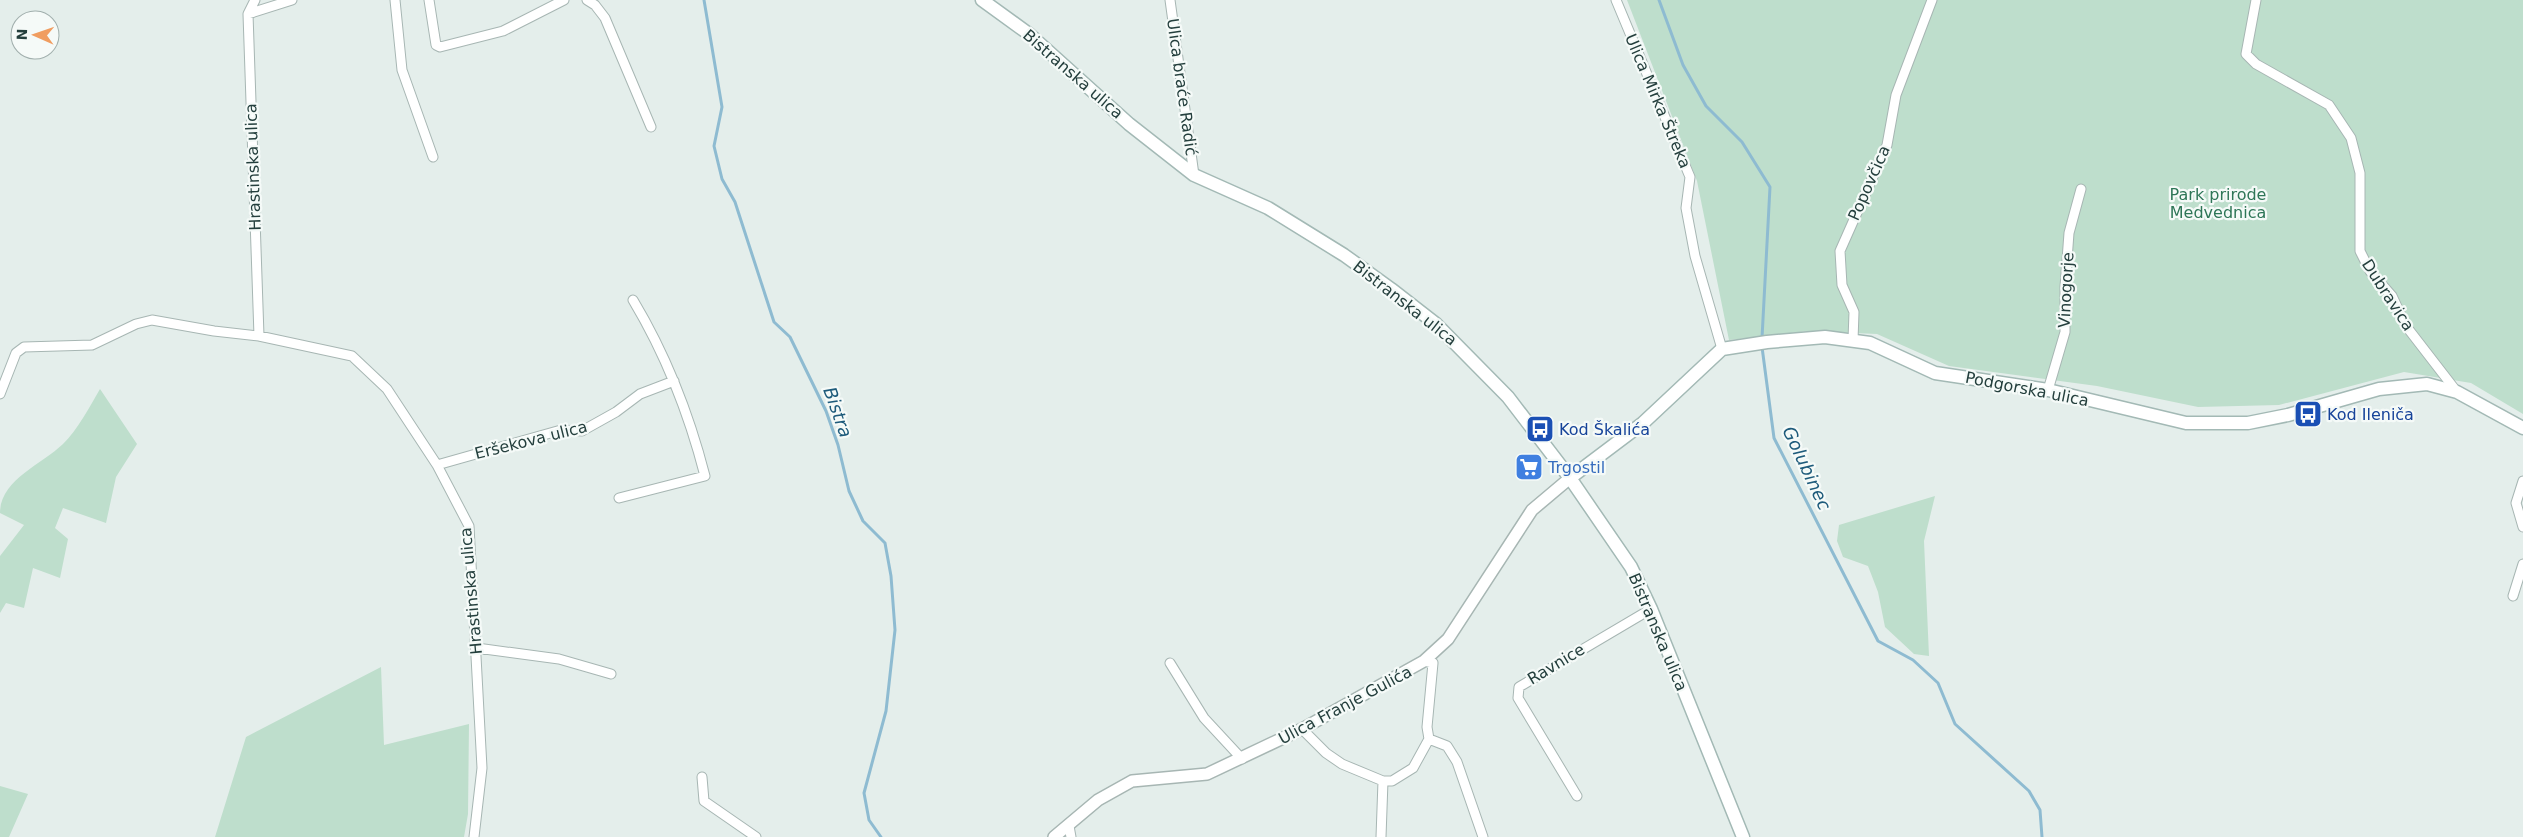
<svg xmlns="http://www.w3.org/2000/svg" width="2523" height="837" font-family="'DejaVu Sans',sans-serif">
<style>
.green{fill:#bedecc}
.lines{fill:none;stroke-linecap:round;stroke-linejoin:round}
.stream{stroke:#8ebbd1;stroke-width:3}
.minor-casing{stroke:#a7b6b3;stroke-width:11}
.tertiary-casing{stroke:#a7b6b3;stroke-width:14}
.secondary-casing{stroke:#a3b9b5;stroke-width:15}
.minor{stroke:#fff;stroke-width:9}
.tertiary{stroke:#fff;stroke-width:11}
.secondary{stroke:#fff;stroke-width:12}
.labels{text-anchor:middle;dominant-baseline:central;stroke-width:4.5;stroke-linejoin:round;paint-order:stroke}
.street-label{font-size:16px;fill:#243f3d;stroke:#f5faf8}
.park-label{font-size:16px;fill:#2e7657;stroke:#f5faf8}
.transit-label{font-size:16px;fill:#164399;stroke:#f5faf8;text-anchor:start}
.shop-label{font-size:16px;fill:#366cbe;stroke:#f5faf8;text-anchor:start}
.water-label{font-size:18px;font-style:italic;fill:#1e5b7b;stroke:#f5faf8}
</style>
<rect width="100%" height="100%" fill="#e4eeeb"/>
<path class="green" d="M1627 0H2523V414L2471 383 2404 372 2279 405 2198 407 2097 386 1949 366 1877 334 1808 331 1729 340 1697 181Z
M100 389 137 444 116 477 106 523 63 508 55 528 68 539 60 578 33 568 24 608 6 603 0 613V556L24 525 0 513C0 480 42 464 63 444 77 431 90 406 100 389Z
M1935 496 1924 541 1929 656 1914 654 1885 627 1878 592 1868 566 1843 557 1837 541 1839 525Z
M381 667 384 745 469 724 468 814 464 837H215L246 737Z
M0 786 28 794 9 837H0Z"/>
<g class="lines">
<path class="stream" d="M704 0 722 107 714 146 722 179 735 202 774 322 790 337 826 411 838 445 849 491 863 521 885 543 891 576 895 630 886 711 864 793 869 820 881 837
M1659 0 1683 65 1706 106 1742 142 1770 187 1762 338
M1762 347 1774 438 1878 641 1913 660 1938 683 1955 724 2029 791 2040 810 2042 837"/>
<defs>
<path id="minor" d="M255 0 248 14 259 336
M395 0 402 70 433 157
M429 0 436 45 440 47 503 31 564 0
M587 0 595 5 605 18 651 127
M1170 0 1194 175
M1616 0 1690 177 1686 208 1695 256 1722 349
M2256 0 2246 54 2256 64 2329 105 2351 138 2360 173V251L2370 271 2392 296 2406 326 2457 392
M248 14 292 0
M1853 340 1854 312 1842 285 1840 251 1887 145 1896 95 1932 0
M2048 390 2065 332V287L2069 233 2081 189
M0 394 16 353 24 347 92 345 136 324 152 320 214 331 259 336 352 356 387 389 437 465 469 526 482 768 474 837
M437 465 561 430 582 431 616 412 640 394 674 381
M2523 481 2516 503 2523 527
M619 498 705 476C689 414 666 355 633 300
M2513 596 2523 564
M477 648 559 659 611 674
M1424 661 1433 663 1427 727 1429 739 1447 746 1457 762 1483 837
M1170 663 1204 718 1242 759
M1302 729 1326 753 1342 764 1383 781H1392L1413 768 1429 739
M702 777 704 801 756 837
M1577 796 1518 698 1519 687 1651 609
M1069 826 1071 837
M1381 837 1383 781"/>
<path id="tertiary" d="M1054 837 1098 800 1132 781 1207 774 1302 729 1424 661 1448 639 1532 510 1570 478"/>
<path id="secondary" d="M982 0 1029 34 1129 124 1194 175 1268 208 1344 255 1391 289 1436 324 1508 397 1570 478 1631 567 1651 609 1743 837
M1570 478 1643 423 1722 349 1767 342 1825 337 1870 343 1935 373 2048 390 2186 423H2248L2288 415 2379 389 2427 384 2457 392 2523 428"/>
</defs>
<use href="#minor" class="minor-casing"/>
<use href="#tertiary" class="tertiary-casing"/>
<use href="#secondary" class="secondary-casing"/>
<use href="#minor" class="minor"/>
<use href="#tertiary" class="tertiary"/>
<use href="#secondary" class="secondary"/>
</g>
<defs>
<symbol id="bus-square" viewBox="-11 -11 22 22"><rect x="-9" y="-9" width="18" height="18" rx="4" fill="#1a4fb4" stroke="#f5faf8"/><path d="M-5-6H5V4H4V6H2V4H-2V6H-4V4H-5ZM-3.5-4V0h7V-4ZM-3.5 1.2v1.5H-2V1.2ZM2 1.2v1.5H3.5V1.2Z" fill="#fff"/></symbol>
<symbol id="supermarket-square" viewBox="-11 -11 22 22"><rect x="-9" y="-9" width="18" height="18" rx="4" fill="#3f7fe0" stroke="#f5faf8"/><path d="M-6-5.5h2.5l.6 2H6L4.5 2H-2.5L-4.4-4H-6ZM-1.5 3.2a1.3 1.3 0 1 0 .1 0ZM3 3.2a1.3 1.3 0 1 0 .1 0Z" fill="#fff"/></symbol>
</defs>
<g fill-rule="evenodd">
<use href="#bus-square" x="2292" y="398" width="32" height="32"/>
<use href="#bus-square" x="1524" y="413" width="32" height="32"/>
<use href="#supermarket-square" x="1513" y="451" width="32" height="32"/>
</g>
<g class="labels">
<g class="street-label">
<text transform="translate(1073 74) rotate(41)">Bistranska ulica</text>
<text transform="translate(1182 87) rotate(82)">Ulica braće Radić</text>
<text transform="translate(1658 101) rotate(67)">Ulica Mirka Štreka</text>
<text transform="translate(253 167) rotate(-92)">Hrastinska ulica</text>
<text transform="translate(1869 183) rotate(-66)">Popovčica</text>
<text transform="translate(2066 290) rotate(-87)">Vinogorje</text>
<text transform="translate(2388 295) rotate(57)">Dubravica</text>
<text transform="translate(1405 303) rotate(38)">Bistranska ulica</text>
<text transform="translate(2027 389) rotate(11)">Podgorska ulica</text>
<text transform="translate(531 440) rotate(-14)">Eršekova ulica</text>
<text transform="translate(471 591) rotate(-95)">Hrastinska ulica</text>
<text transform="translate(1658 632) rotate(67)">Bistranska ulica</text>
<text transform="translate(1556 664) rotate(-31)">Ravnice</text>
<text transform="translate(1345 705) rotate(-28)">Ulica Franje Gulića</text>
</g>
<g class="park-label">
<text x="2218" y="194">Park prirode<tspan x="2218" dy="18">Medvednica</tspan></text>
</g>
<g class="transit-label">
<text x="2327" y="414">Kod Ileniča</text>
<text x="1559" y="429">Kod Škalića</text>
</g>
<g class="shop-label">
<text x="1548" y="467">Trgostil</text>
</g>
<g class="water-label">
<text transform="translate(838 412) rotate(70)">Bistra</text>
<text transform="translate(1807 468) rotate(65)">Golubinec</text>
</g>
</g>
<g transform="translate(35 35) rotate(272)"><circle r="24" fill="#f5faf8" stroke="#a1afad"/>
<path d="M0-4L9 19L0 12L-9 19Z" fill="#f09d60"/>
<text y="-8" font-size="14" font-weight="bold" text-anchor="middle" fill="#243f3d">N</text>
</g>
</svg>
